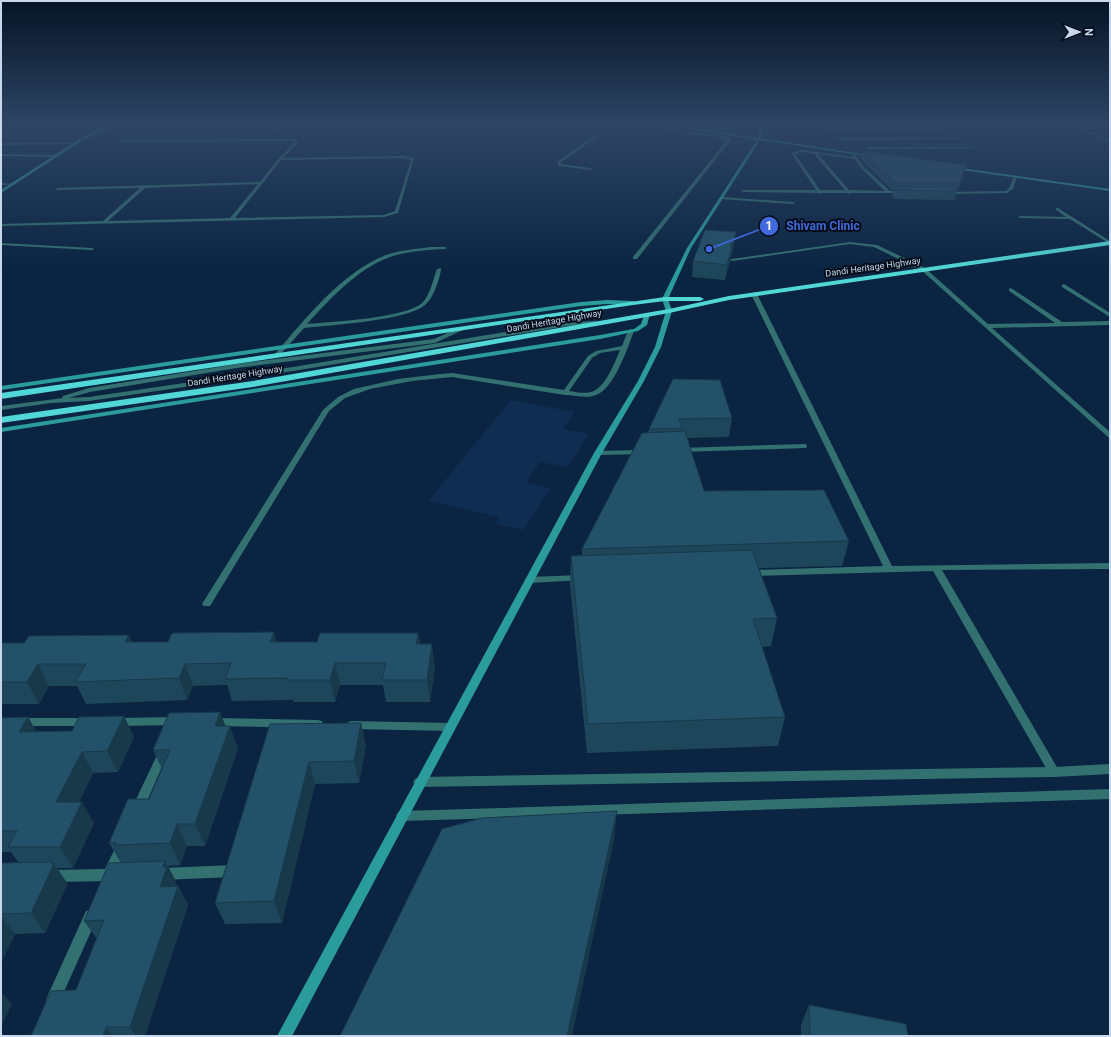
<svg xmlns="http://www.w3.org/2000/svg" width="1111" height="1037" font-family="Roboto,sans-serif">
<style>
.built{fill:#0f2d50}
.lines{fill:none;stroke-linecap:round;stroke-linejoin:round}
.lane{fill:#327170;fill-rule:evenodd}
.street{fill:#327170;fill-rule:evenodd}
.secondary{fill:#2a9c9b;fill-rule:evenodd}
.highway{fill:#51d7d6;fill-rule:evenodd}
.wall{fill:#1e465a}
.shaded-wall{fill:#18394a}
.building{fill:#235169;stroke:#18394a}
.labels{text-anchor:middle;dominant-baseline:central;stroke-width:4;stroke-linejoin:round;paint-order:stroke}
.far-street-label{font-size:9px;fill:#c8d7eb;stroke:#040e1b}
.leader{fill:none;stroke:#3f69dc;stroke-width:1.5}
.callout-dot{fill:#3f69dc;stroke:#040e1b;stroke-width:1.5}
.mark-label{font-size:12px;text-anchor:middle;font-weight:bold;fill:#fff}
.callout-label{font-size:12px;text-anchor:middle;font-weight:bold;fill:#3f69dc;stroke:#040e1b;stroke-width:4;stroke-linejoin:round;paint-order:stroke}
</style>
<rect width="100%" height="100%" fill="#0b2442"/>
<path class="built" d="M511 400 575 412 563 429 589 434 568 467 540 462 526 483 550 488 524 530 495 524 499 517 428 501Z"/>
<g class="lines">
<path class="lane" d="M275 125H278L273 132H271Z
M611 125H615L561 162V164L591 168 592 170 558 166V161Z
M633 125H644L722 136 728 137 731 140 637 259H633V257L727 140 722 138Z
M295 139 298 143 283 158 404 156 414 158 398 213 384 217 1 226V224L103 221 140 188 56 190 57 188 260 182 279 158 294 143V141L117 142 116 140ZM404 158 411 160 395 211 384 215 235 218 281 160ZM258 184 230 218 108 221 145 188Z
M721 197 793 202 795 203 793 204 720 199Z
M1 243 92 248 94 249 92 250 1 245Z
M431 247H445L447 248 445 249C427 250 407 251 390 257 357 269 330 299 307 324 330 322 411 318 424 301 431 292 433 279 437 269L441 268C441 276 433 299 426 304 409 321 329 325 304 328L279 356H275V354C305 319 342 272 386 255 400 250 416 249 431 247Z
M754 292 757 294 892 566 1110 563V569L942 570 1058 769 1060 772 1058 775 1054 777 1050 775 933 571 751 576 747 573 751 570 883 566 751 294Z
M596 321 599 323 598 324 567 326 293 371 89 401 51 403 1 410V406L63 398 62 397 63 396 89 388 237 364 434 339 461 327 464 329 463 330 435 343 237 368 90 392 68 398 89 397 293 367 567 322Z
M631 329 634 331C628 347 614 389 596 395 586 399 576 395 565 395L452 377 412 381 370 389 345 398 329 411 210 606H204L202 604 323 410 338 397 354 389 398 379 440 374 452 373 564 390 588 356 596 351 622 346 628 331ZM620 350C615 362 605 389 591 392 584 394 576 392 569 391L592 358 600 353Z
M803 444H806L807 446 806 448 681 452 677 450 681 448Z
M643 450 647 452 646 454 598 455 594 453 598 451Z
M581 575 584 576 585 578 584 580 529 583 526 582 525 580 526 578 529 577Z"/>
<path class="street" d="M1069 125H1074L1110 140V142Z
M941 129 940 131H822L824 130Z
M837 138H960L962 139 836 140Z
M1 143H74L76 144 1 145Z
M868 147H973L975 148 867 149Z
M802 150 853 157 851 154 854 153 863 166 890 191H904L906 192 904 193H851L849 194 847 193H822L820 194 818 193 743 192 741 191 743 190H816L791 153ZM802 152 814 154 845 190H820L795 154ZM818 154 855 159 861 168 885 191 849 190Z
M1 154 57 155 59 156 57 157 1 156Z
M1014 176 1017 177 1013 189 1007 193 945 194 943 193 945 192 1006 191 1009 188Z
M1 183 15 184 1 185Z
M1056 208H1058L1110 241V244L1070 219 1020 218 1018 217 1020 216 1066 217 1056 210Z
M850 242 877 245 925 268 988 324 1055 323 1009 291V289L1011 288 1062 322 1110 321V325L992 328 1110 432V438L1108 437 921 270 874 247 850 244 732 261 730 260 732 259Z
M1064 284 1110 313V317L1062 287V285Z
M176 717 180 718 181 721 180 724 176 725 116 726 112 725 111 722 112 719 116 718Z
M1 718H86L90 719 91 722 90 725 86 726H1Z
M214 718 318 720 322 721 323 724 322 727 318 728 214 726 210 725 209 722 210 719Z
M352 721 450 723 454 724 455 727 454 730 450 731 352 729 348 728 347 725 348 722Z
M163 748 167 750 168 753 144 808 142 812 138 813 134 812 132 808 158 753 159 750Z
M1110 764V774L1054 777 419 787 415 785 413 782 415 779 419 777 1054 767Z
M1110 789V799L402 821 398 820 396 816 398 812 402 811Z
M122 840 126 842 128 846 117 870 120 875 118 879 114 881 52 882 48 880 46 876 48 872 52 870 105 869 118 842Z
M233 865 237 867 239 871 237 875 233 877 162 880 158 878 156 874 158 870 162 868Z
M91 910 96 911 98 916 58 1005 53 1007 48 1005 46 1000 48 995 86 911Z"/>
<path class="secondary" d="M110 125H115L83 140 1 193V190L81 138Z
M676 125 758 138 760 127 759 125H762L764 127 761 138 874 156 872 157 760 140 691 248 668 299 672 311 661 347 644 381 602 453 292 1036H277L594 453 638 381 655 347 666 311 662 299 687 248 757 140 666 125Z
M954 167 1110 189V191L955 169Z
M607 300 633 301 636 303 633 305 607 304 581 306 1 390V386L581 302Z
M645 313 650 314 647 325 638 331 600 339 1 432V428L600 335 634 329 641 324Z"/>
<path class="highway" d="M1110 241V245L729 300 669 313 253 387 1 423V417L253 381 669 309 729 296Z
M665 297H700L704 299 700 301H665L633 305 1 399V393Z"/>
</g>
<path class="wall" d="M862 151 964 173 954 200 895 199 892 196 894 190H892L861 159Z
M734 246 725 280 692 277 693 261Z
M673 379 732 418 729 437 687 438 704 491 849 541 842 566 759 568 777 618 771 646 762 647 785 717 778 746 587 753 570 584 571 556 582 555V549L648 433 649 429Z
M274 632 276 642H317L418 633 420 644 435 666 430 702H386L383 685H340L335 702H294L293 700 232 701 227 685 193 686 187 700 86 704 77 686H49L39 704H1V643L168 642Z
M220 712 225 726 238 748 205 846H187L180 865 168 866 175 880V881L177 886H178L188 905 145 1036H31L76 990 97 939 84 921 121 863 109 843 149 799 162 769 153 750Z
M28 717 36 731 134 737 118 772 93 773 79 802 94 823 73 868H57L67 883 66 884 67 885 45 933 15 934 1 963V865L18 862 11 852H1V718Z
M270 724 366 745 359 783 315 784 282 923 225 924 215 903Z
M809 1005 908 1036H801V1025Z"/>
<path class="shaded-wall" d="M966 165 964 173 957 190 960 182Z
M736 232 734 246 725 280 730 245Z
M274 632 280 654 270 642Z
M418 633 421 655 416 644Z
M129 635 138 656 125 642Z
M432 644 435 666 430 702 427 680Z
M335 663 340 685 335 702 330 680Z
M38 664 49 686 39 704 27 682Z
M185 664 193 686 187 700 179 678Z
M220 712 228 732 230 726 238 748 205 846 195 824 215 726Z
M124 716 134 737 118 772 107 751Z
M28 717 40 738 19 732Z
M361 723 366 745 359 783 354 761Z
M82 752 93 773 69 823 56 802Z
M309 762 315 784 282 923 274 901Z
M82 802 94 823 73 868 60 847Z
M617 811 614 840 572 1036H567Z
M177 824 187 846 180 865 170 843Z
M165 861 175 880V881L177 886 170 906 160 887 163 867Z
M53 862 67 883 66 884 67 885 45 933 31 913Z
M178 886 188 905 145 1036H136L130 1027Z
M1 916 15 934 1 963Z
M1 992 12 1004 1 1027Z
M106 1027 113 1036H103Z"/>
<path class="building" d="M862 151 966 165 960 182H894Z
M894 187H958L956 191 898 190Z
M705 230 736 232 733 243 730 245 732 247 727 265 693 261Z
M673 379 720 380 732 418 679 419 682 428 649 429Z
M685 431 704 491 824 490 849 541 582 549 642 433Z
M752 550 777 618 753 619 785 717 588 724 571 556Z
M274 632 270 642H317L320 633H418L416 644H432L427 680H382L386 663H335L330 680H287L288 678 225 679 231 663 185 664 179 678 75 682 86 664H38L27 682H1V643H24L29 636 129 635 125 642H168L172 633Z
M220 712 215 726H230L195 824H177L170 843 114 845 116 842 109 843 128 799H149L170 750H153L169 713Z
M124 716 107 751 82 752 56 802H82L60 847H8L17 831H1V718L28 717 19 732 72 731 79 717Z
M361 723 354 761 309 762 274 901 215 903 270 724Z
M617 811 567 1036H340L442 829 482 818Z
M165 861 163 867H167L160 887 178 886 130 1027H106L103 1036H31L51 991 76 990 104 920 84 921 109 863Z
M53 862 52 864H54L31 913 1 914V865L2 863Z
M809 1005 906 1024 908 1036H810Z"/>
<linearGradient id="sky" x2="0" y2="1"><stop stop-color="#061424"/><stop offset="0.46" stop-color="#2e4565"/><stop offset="1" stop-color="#2e4565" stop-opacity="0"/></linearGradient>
<rect width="1111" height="271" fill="url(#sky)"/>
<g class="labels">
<g class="far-street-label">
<text transform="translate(873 267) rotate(-8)">Dandi Heritage Highway</text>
<text transform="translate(554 321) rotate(-10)">Dandi Heritage Highway</text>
<text transform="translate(235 376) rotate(-9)">Dandi Heritage Highway</text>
</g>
</g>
<path class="leader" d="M709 249L769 226"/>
<g class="callout-dot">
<circle cx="709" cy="249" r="4"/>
<circle cx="769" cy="226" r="10"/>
</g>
<g class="mark-label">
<text x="769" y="230">1</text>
</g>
<g class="callout-label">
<text x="823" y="230">Shivam Clinic</text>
</g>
<rect width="1111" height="1037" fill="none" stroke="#c8d7eb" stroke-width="4"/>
<g transform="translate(1079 32) rotate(90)" stroke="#040e1b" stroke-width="3" paint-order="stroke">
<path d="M0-3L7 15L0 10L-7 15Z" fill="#c8d7eb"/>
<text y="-6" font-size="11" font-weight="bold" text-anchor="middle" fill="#c8d7eb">N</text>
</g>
</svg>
